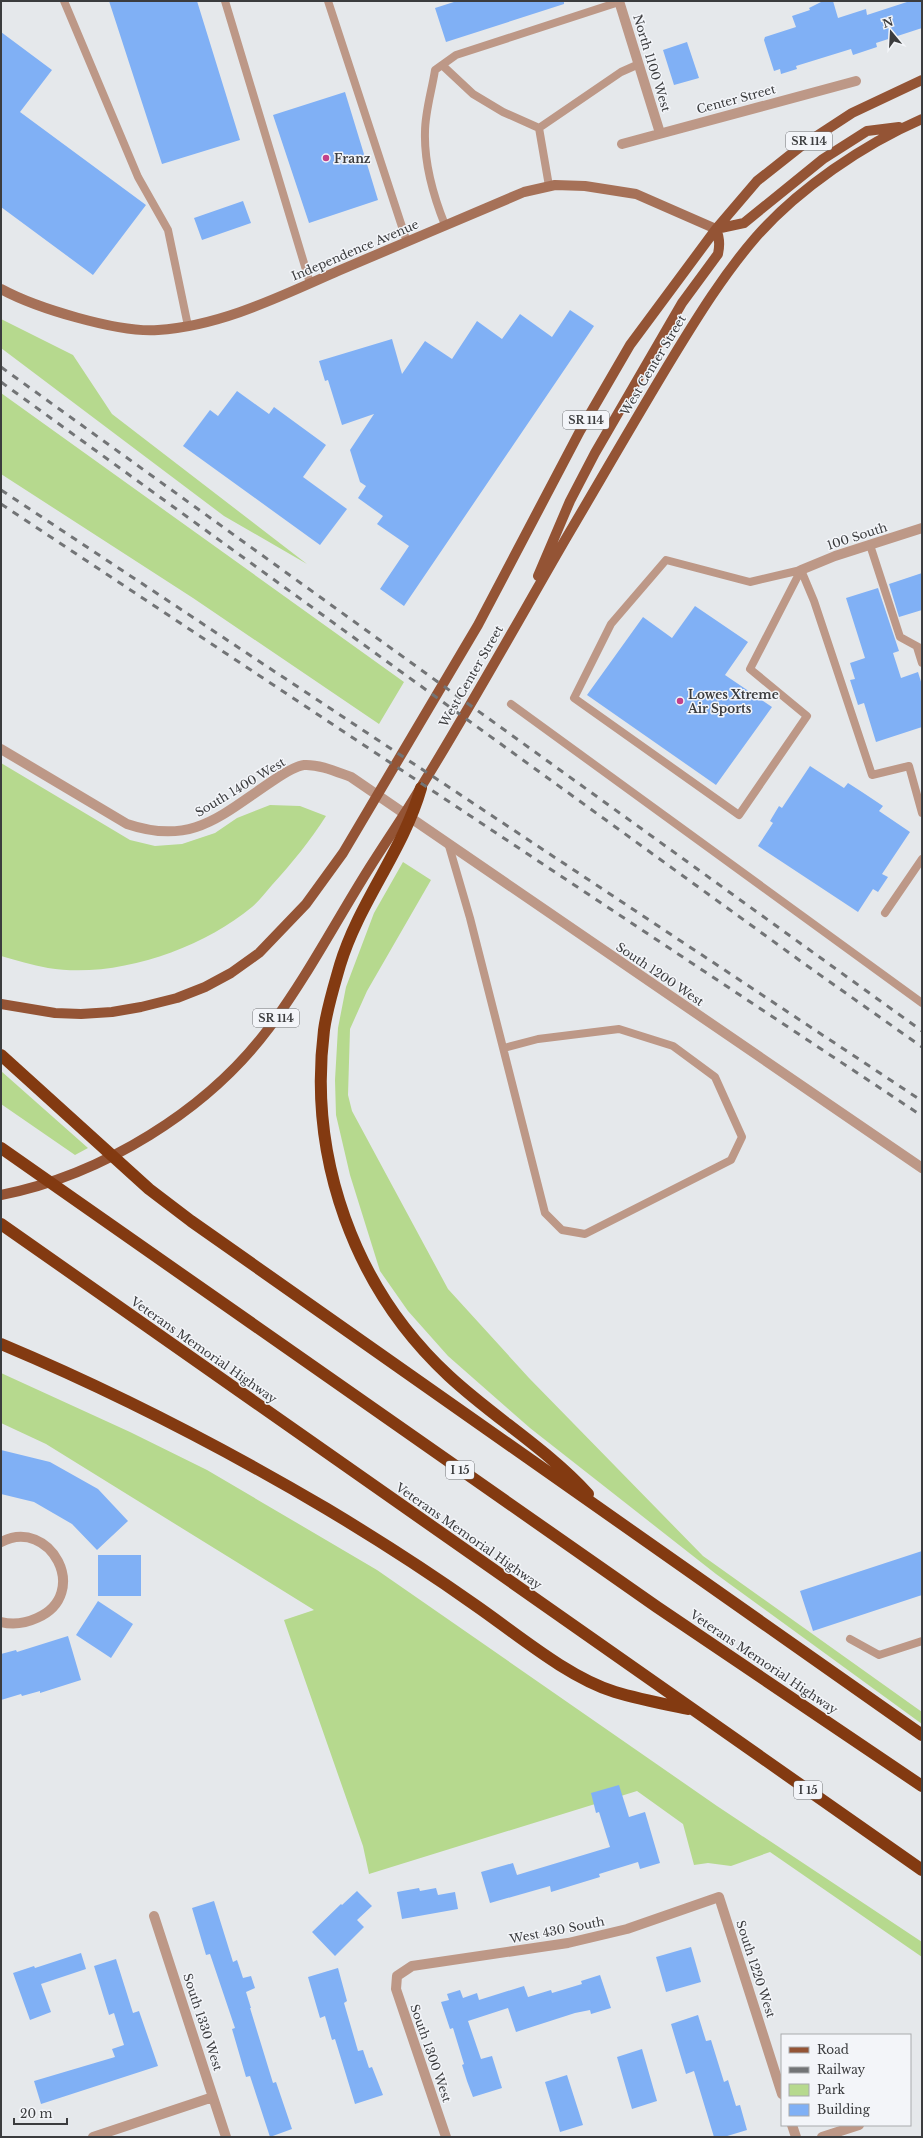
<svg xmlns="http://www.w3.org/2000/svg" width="923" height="2138" font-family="'Libre Baskerville',serif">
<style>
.green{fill:#b6d98e}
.building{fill:#80b0f5}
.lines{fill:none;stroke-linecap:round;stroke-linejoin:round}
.lane{stroke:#bd9887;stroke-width:8}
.street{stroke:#bd9887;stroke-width:10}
.secondary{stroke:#a67158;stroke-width:10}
.primary{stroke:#945435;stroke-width:10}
.highway{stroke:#833a11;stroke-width:12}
.rail{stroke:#727476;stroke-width:3;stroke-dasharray:7 7;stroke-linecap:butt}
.poi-dot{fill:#c2418b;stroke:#f3f5f9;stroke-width:1.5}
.labels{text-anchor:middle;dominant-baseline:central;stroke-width:3;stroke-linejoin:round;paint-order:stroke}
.shield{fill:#f3f5f9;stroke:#727476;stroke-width:1}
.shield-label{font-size:11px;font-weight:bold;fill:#3b3c3e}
.street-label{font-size:12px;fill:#3b3c3e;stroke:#f3f5f9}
.poi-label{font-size:12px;font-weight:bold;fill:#3b3c3e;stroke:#f3f5f9;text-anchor:start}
</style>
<rect width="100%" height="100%" fill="#e5e8eb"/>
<path class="green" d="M1 319 73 355 112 414 307 564 224 516 1 348Z
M1 393 404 682 379 724 193 598 1 474Z
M1 763 130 840 155 846 182 844 215 833 237 818 270 805 300 806 326 816C310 841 292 863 272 885 266 892 259 901 252 907 200 950 115 979 48 968 32 965 16 960 1 956Z
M403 862 431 880 367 991 350 1029 348 1095 352 1111 448 1289 529 1378 703 1556 922 1712V1724L716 1574 530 1428 448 1356 408 1311 380 1271 350 1175 336 1115 335 1080 338 1028 346 987 374 913Z
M1 1071 88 1148 75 1155 1 1104Z
M1 1373 130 1432 207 1470 377 1570 717 1806 922 1942V1957L770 1852 731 1866 708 1863 694 1865 683 1824 637 1791 369 1874 363 1846 284 1620 314 1610 46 1444 1 1423Z"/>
<path class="building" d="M109 1H197L240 140 162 164Z
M457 1H564V4L446 42 435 8Z
M823 1H833L838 18 866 9 867 15 910 1H922V28L876 43 877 47 853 55 851 49 796 66 797 69 781 74 780 69 774 71 764 40 765 37 796 27 792 16 810 10 809 8Z
M1 32 52 70 20 112 146 205 93 275 1 207Z
M687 42 699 78 674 85 663 50Z
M345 92 378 200 309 223 273 115Z
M243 201 251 223 202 240 194 218Z
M570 310 594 326 404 606 380 589 409 546 377 524 383 516 358 498 366 486 360 482 350 450 374 414 342 425 328 380 325 381 319 361 392 339 402 374 425 341 452 359 477 321 502 339 520 314 552 337Z
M237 391 269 414 274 407 326 445 303 477 347 509 320 545 183 446 210 410 218 416Z
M922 573V610L899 617 889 584Z
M878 588 899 651 893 653 901 678 918 672 922 685V727L876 742 864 703 858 705 850 680 855 679 850 663 865 658 846 598Z
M695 606 748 642 725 675 772 707 716 785 587 695 643 617 672 638Z
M810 766 844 788 848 783 862 792 883 806 879 811 910 832 882 874 888 877 878 892 873 889 858 912 758 846 773 823 770 821 779 806 782 808Z
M1 1450 50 1462 98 1489 128 1521 97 1550 72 1524 34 1502 1 1494Z
M922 1551V1595L813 1631 800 1591Z
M98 1555H141V1596H98Z
M98 1601 133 1624 111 1658 76 1635Z
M68 1636 81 1680 40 1693V1691L22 1696 21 1694 1 1700V1654L16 1650 17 1652Z
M619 1785 629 1817 645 1812 660 1863 640 1869 638 1862 599 1874 600 1877 551 1892 550 1886 490 1903 481 1872 513 1863 517 1875 610 1847 599 1812 596 1813 591 1793Z
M419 1888 420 1891 436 1888 438 1895 455 1892 458 1909 402 1919 397 1892Z
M357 1891 372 1906 357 1920 364 1927 335 1956 312 1932 341 1904 342 1905Z
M214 1901 233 1962 237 1960 243 1978 251 1976 255 1988 246 1992 251 2008H250L273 2083 276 2082 292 2129 270 2137 250 2076 246 2077 232 2029 235 2028 210 1954 206 1955 192 1908Z
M691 1947 701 1982 666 1992 656 1957Z
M81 1953 86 1969 41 1984 51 2012 30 2020 13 1973 34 1966 35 1968Z
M116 1959 133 2013 139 2011 158 2066 41 2104 34 2081 115 2057 112 2049 124 2045 114 2013 109 2015 94 1966Z
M338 1968 347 2001 344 2003 358 2051 363 2050 369 2068 372 2067 383 2095 355 2104 335 2039 332 2040 325 2016 320 2018 308 1977Z
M600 1975 611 2008 591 2014 590 2010 575 2013 516 2032 508 2008 468 2021 481 2059 492 2056 502 2088 473 2097 467 2081 462 2065 464 2064 453 2028 450 2029 441 2002 449 2000 447 1994 460 1990 463 1998 477 1993 479 2000 524 1986 528 1997 551 1990 552 1993 582 1984 581 1981Z
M698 2015 706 2041 711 2040 724 2082 728 2080 736 2106 740 2105 747 2130 724 2137H714L694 2071 686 2074 671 2024Z
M642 2049 657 2101 632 2109 617 2057Z
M567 2075 583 2125 560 2132 545 2082Z"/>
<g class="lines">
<path class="lane" d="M64 1 138 177 168 230 188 326
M225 1 310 283
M328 1 407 242
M442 65 473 94 503 112 539 128
M549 186 539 128 621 72 639 64
M445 225C433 195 424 164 425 132 425 112 432 90 435 70L456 55 619 2
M870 545 900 637 922 649
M666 560 750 582 801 570 750 669 807 716 739 815 574 698 611 624Z
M801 570 814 601 872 775 909 766 922 813
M917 647 922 663
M511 704 922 1003
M449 846 470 918 545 1213 562 1230 585 1234 731 1160 742 1137 715 1077 673 1046 619 1029 538 1039 504 1048
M885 913 922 859
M850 1639 879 1655 922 1641"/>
<path class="street" d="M619 1 660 133
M622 144 856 81
M801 570 835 556 922 528
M1 749 127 824C192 846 220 816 271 782 280 776 294 766 304 765 319 764 337 772 351 777L922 1168
M1 1542C50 1516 92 1594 37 1618 26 1623 13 1625 1 1622
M154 1916 226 2137
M792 2125 796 2137
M93 2137 213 2097
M446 2137 396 1989 397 1976 412 1966 568 1943 627 1929 719 1897 782 2094
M822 2137 859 2125"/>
<path class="secondary" d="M1 289C36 308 118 333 158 330 221 326 281 296 338 271 400 245 462 218 524 192L555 185 585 186 636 194 716 229"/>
<path class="primary" d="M716 229 744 223 823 159 867 131 899 127
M538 576 570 501 595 453 682 303 718 254C720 245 720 238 716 229
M1 1004 55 1013 81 1014 112 1012 141 1007 177 998 205 987 231 973 259 953 306 904 343 853 478 625 580 431 630 345 716 229 757 181 800 147 852 113 922 80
M1 1195C102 1175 207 1111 269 1028 307 977 336 921 370 867 387 840 405 814 421 787 471 706 517 623 565 540 601 479 636 418 673 357 698 316 724 274 756 237 798 189 864 144 922 119"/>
<path class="highway" d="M421 788C403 851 359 902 340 965 334 986 327 1008 324 1030 308 1158 354 1288 449 1376 493 1417 547 1449 588 1494
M1 1055 149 1189 191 1221 922 1735
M1 1148 657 1607 922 1786
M1 1224 922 1870
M1 1344C113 1391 222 1447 327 1509 377 1539 427 1571 475 1605 517 1634 567 1677 615 1692 638 1699 664 1704 688 1709"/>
<path class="rail" d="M1 367 922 1031
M1 382 806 965 922 1047
M1 490 922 1101
M1 504 922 1116"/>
</g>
<g class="poi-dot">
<circle cx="326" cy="158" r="4"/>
<circle cx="680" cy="701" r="4"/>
</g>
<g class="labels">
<g class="shield">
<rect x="786" y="132" width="46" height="18" rx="3"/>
<rect x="563" y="411" width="46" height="18" rx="3"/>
<rect x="253" y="1009" width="46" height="18" rx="3"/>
<rect x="446" y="1461" width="28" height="18" rx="3"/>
<rect x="794" y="1781" width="28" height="18" rx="3"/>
</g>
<g class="shield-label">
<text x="809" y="141">SR 114</text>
<text x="586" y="420">SR 114</text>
<text x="276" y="1018">SR 114</text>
<text x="460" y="1470">I 15</text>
<text x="808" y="1790">I 15</text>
</g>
<g class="street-label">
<text transform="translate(652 63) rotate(73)">North 1100 West</text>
<text transform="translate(736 99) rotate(-15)">Center Street</text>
<text transform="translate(355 250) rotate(-23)">Independence Avenue</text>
<text transform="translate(653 365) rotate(-59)">West Center Street</text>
<text transform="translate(857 536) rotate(-18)">100 South</text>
<text transform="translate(471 676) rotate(-60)">West Center Street</text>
<text transform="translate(240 787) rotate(-31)">South 1400 West</text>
<text transform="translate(660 974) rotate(34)">South 1200 West</text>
<text transform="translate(204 1350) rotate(35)">Veterans Memorial Highway</text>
<text transform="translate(469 1536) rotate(35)">Veterans Memorial Highway</text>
<text transform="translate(764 1662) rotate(34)">Veterans Memorial Highway</text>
<text transform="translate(557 1930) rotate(-11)">West 430 South</text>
<text transform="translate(756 1969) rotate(72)">South 1220 West</text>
<text transform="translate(203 2022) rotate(72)">South 1330 West</text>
<text transform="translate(431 2053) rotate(71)">South 1300 West</text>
</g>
<g class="poi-label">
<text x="334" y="158">Franz</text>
<text x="688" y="694">Lowes Xtreme<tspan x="688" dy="14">Air Sports</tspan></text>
</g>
</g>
<rect width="923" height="2138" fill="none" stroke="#3b3c3e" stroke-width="4"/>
<rect x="781" y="2034" width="130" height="92" fill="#f3f5f9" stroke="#a9abae"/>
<rect x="789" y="2047" width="20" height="6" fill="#945435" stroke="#a9abae"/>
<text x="817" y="2054" font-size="12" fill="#3b3c3e">Road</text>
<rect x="789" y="2067" width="20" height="6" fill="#727476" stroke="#a9abae"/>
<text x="817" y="2074" font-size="12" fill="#3b3c3e">Railway</text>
<rect x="789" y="2084" width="20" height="12" fill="#b6d98e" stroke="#a9abae"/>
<text x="817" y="2094" font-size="12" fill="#3b3c3e">Park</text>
<rect x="789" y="2104" width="20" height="12" fill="#80b0f5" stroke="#a9abae"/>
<text x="817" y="2114" font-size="12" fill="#3b3c3e">Building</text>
<g transform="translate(891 32) rotate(342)" stroke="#f3f5f9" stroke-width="3" paint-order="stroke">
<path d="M0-3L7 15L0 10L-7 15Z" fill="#3b3c3e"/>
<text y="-6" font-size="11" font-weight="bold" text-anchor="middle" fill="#3b3c3e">N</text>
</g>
<path d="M14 2118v6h53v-6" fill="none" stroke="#3b3c3e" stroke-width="2"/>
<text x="20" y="2118" font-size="12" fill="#3b3c3e" stroke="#f3f5f9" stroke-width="3" paint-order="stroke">20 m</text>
</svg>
